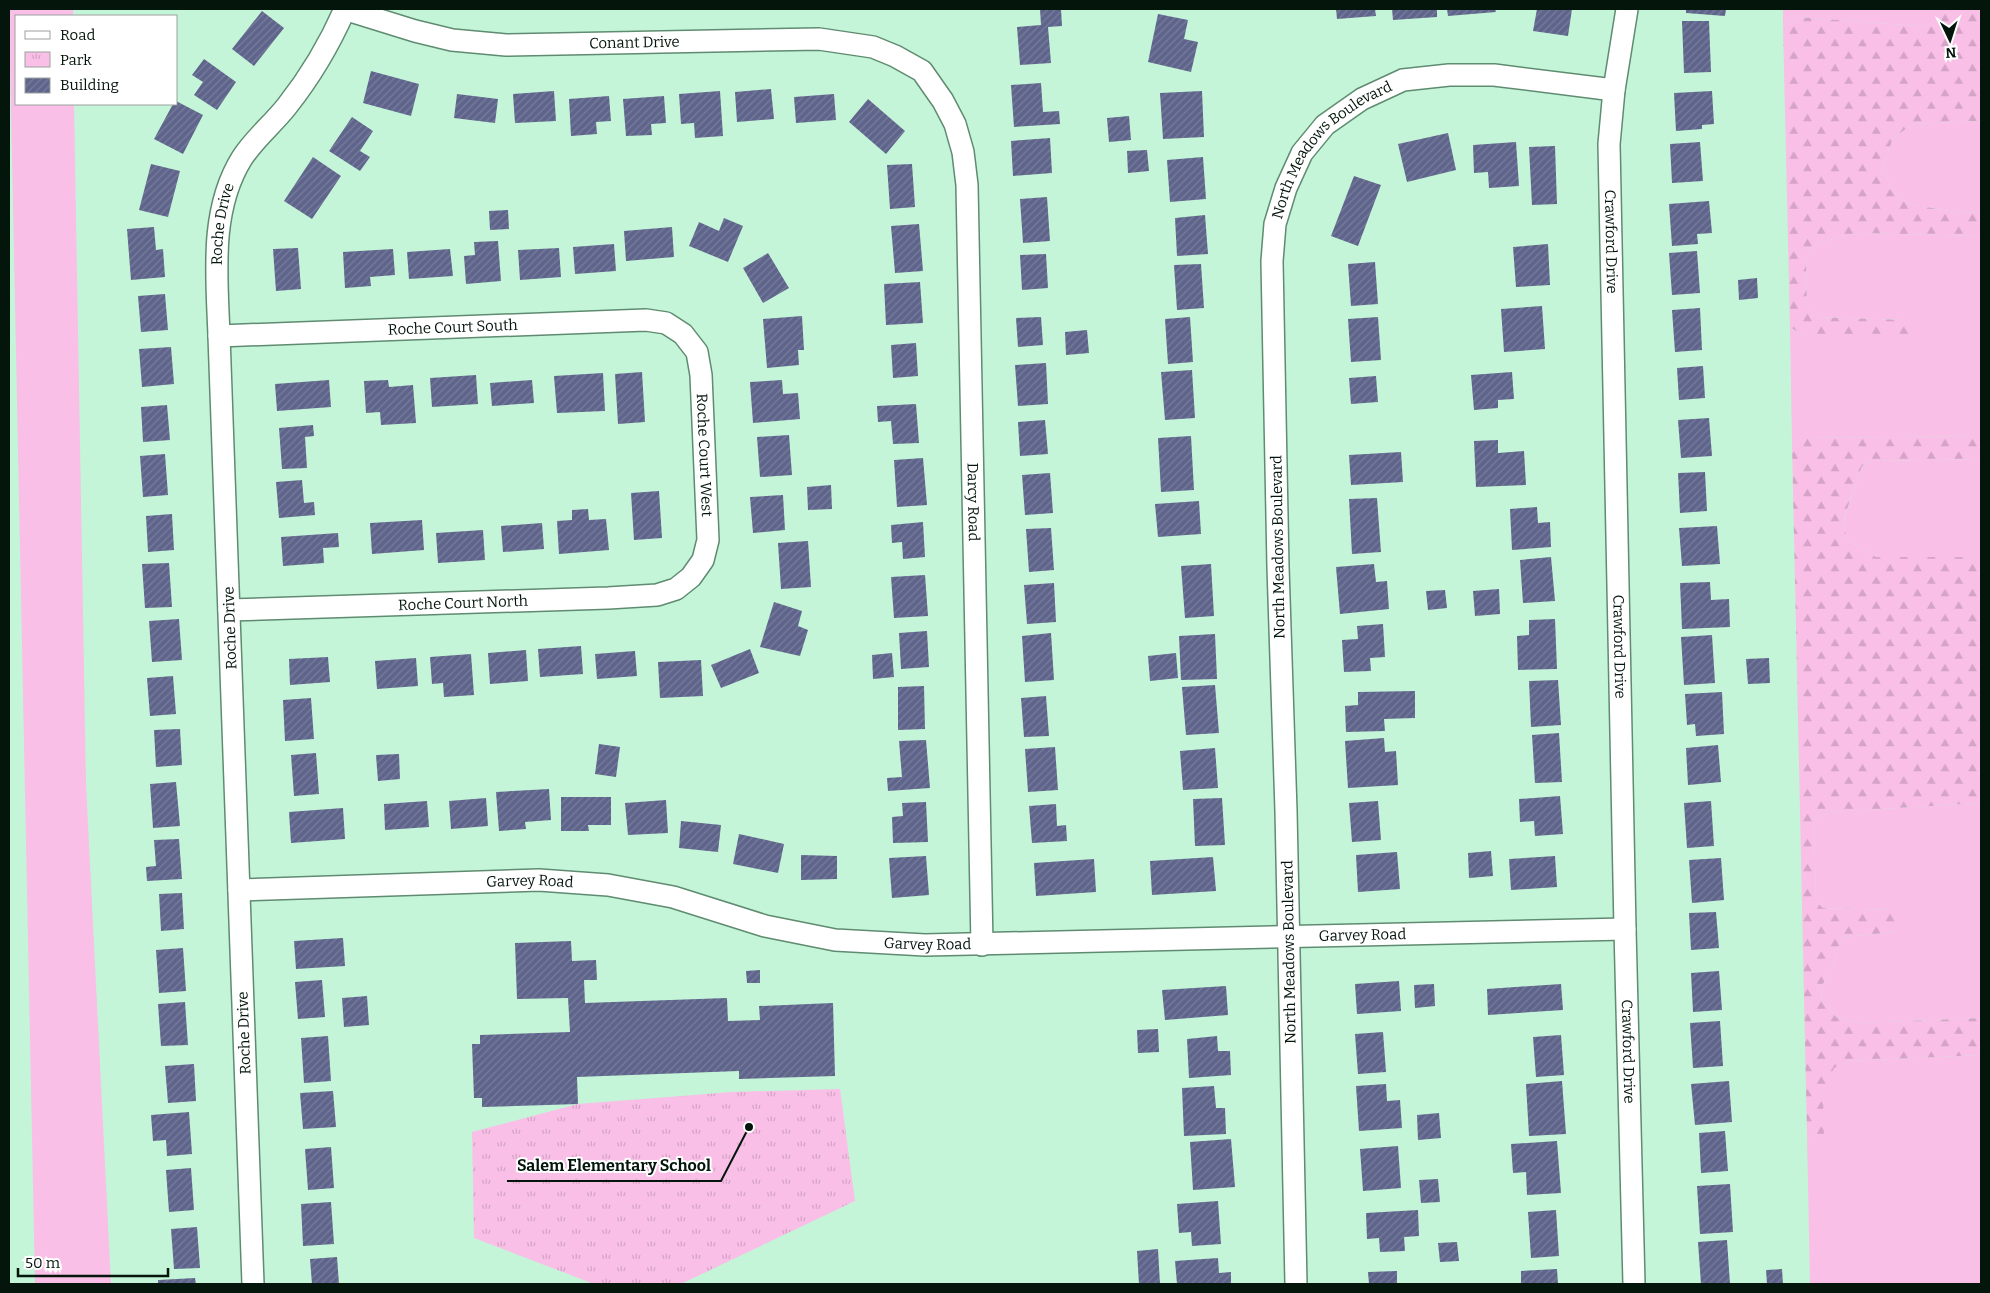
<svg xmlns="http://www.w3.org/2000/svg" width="1990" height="1293" font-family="Bitter,serif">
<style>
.grass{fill:#f9bfe7}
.forest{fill:url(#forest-firs)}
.park{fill:url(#park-tufts)}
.building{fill:url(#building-hatch)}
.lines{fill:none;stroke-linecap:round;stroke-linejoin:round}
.minor-casing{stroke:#5f8b71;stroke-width:24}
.minor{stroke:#fff;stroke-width:21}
.labels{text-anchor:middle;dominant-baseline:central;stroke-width:4;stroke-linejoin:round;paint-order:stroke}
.street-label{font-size:15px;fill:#04150c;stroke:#fff}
.leader{fill:none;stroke:#04150c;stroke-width:2}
.callout-dot{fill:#04150c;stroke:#fff;stroke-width:2}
.callout-label{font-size:16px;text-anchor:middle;font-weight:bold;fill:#04150c;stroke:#fff;stroke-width:4;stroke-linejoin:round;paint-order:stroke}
</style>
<defs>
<pattern id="forest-firs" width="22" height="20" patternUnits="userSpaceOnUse" patternTransform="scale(1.25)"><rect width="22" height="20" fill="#f9bfe7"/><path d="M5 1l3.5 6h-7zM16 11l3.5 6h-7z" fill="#d4a3c5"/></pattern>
<pattern id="park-tufts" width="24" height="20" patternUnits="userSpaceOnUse" patternTransform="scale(1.25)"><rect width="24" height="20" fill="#f9bfe7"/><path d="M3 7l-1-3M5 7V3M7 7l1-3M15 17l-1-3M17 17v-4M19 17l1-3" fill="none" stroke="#d4a3c5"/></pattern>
<pattern id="building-hatch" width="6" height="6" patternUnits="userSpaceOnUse" patternTransform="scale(1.25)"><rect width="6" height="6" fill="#5f648c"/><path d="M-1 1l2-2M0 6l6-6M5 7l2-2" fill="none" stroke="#787e99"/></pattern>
</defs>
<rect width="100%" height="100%" fill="#c5f5d8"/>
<path class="grass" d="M9 9H73V16H16V104H74L86 784 111 1284H35Z
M1783 9H1930L1933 23 1918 26 1798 17 1783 26Z
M1981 121V213L1955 212 1909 204 1891 190 1883 167 1893 138 1913 124Z
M1858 233 1981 236V436L1803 438 1792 444 1790 327 1804 336 1904 320 1815 317 1807 308 1806 261 1816 243Z
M1981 459V557H1876L1847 539 1843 522 1862 466 1873 461Z
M1981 803V1018L1859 1023 1836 1017 1822 1001 1821 988 1835 960 1843 937 1897 932 1893 910 1823 908 1816 902 1814 819 1829 812Z
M1981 1055V1284H1810L1807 1135 1816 1142 1823 1136V1093L1833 1068 1849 1061Z"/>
<path class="forest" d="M1930 9H1981V121L1913 124 1893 138 1883 167 1891 190 1909 204 1955 212 1981 213V236L1858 233 1816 243 1806 261 1807 308 1815 317 1904 320 1916 331 1906 339 1804 336 1790 327 1783 26 1798 17 1918 26 1932 23Z
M1981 436V459L1873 461 1862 466 1843 521 1847 539 1876 557H1981V803L1829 812 1814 819 1816 902 1823 908 1893 910 1899 920 1897 932 1843 937 1835 960 1821 988 1822 1001 1836 1017 1859 1023 1981 1018V1055L1849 1061 1834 1068 1823 1093 1824 1136 1816 1142 1807 1135 1792 444 1803 438Z"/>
<path class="park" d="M840 1089 855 1201 681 1284H594L474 1238 472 1132 578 1104 732 1092Z"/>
<path class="building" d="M1040 9H1061L1062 26 1048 27 1051 63 1020 65 1017 27 1041 25Z
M1336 9H1375L1376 16 1337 19Z
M1392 9H1437V17L1393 20Z
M1447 9H1495L1496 12 1448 16Z
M1537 9H1572L1568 36 1533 31Z
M1686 9H1726L1725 16 1686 13Z
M262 11 284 28 254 66 232 49Z
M1158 14 1188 20 1184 39 1198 42 1191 72 1148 62Z
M1682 21H1709L1711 72 1684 73Z
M204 59 236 82 217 110 194 95 203 82 192 75Z
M371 71 419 84 411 116 363 103Z
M1041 83 1043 112 1059 111 1060 124 1014 127 1011 85Z
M771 89 774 119 737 122 735 92Z
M554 91 556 121 515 123 513 94Z
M720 91 723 136 695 138 694 123 681 124 679 94Z
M1202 91 1204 137 1163 139 1160 93Z
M1712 91 1714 124 1702 125V129L1676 131 1674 93Z
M457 94 498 99 495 123 454 118Z
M834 94 836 120 796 123 794 97Z
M609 96 611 121 596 122 597 134 571 136 569 99Z
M664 96 666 123 651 124 652 135 626 136 623 99Z
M868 99 905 131 886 154 849 122Z
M176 101 203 115 183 154 154 139 173 104H176Z
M1129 116 1131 140 1109 142 1107 118Z
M352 117 373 131 360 151 370 157 360 171 329 151Z
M1448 133 1456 170 1407 182 1398 144Z
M1050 138 1052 173 1013 176 1011 141Z
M1516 142 1519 186 1489 188 1488 172 1474 173 1473 145Z
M1700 142 1703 181 1672 183 1670 144Z
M1555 146 1557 204 1532 205 1529 147Z
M1147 150 1149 171 1128 173 1127 151Z
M313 157 341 176 312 219 284 201Z
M1203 157 1206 199 1170 202 1167 160Z
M151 164 180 171 168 217 139 210Z
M912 164 915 207 890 209 887 165Z
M1354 176 1381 185 1358 246 1331 236Z
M1047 197 1050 241 1023 243 1020 199Z
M1709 201 1712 233 1697 234 1698 244 1672 246 1669 204Z
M508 210 509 229 490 230 489 211Z
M1205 215 1208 254 1177 256 1175 218Z
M724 218 743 226 728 262 689 246 699 222 719 231Z
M919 224 923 271 895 273 891 226Z
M154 227 156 250 163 249 165 277 131 280 127 229Z
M672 227 674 257 626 261 624 231Z
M498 241 501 281 466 284 464 256 475 255 474 242Z
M614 244 616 271 575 274 573 247Z
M1548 244 1550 285 1516 287 1513 247Z
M298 248 301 289 276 291 273 249Z
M559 248 561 277 520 280 518 250Z
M393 249 395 275 370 277 371 286 345 288 343 252Z
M450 249 453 276 409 279 407 252Z
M1697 251 1700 293 1672 295 1669 253Z
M768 253 789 288 763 303 743 268Z
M1046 254 1048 288 1022 290 1020 255Z
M1375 262 1378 304 1351 306 1348 264Z
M1201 264 1204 308 1177 310 1174 265Z
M1757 278 1758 298 1739 300 1738 280Z
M920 282 923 323 886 325 884 284Z
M165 294 168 330 141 332 138 296Z
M1542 306 1545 349 1504 352 1501 309Z
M1700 308 1702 350 1675 352 1672 310Z
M802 316 804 350H798L799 365 767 368 763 319Z
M1041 317 1043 345 1018 347 1016 318Z
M1190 317 1193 362 1168 364 1165 319Z
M1378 317 1381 360 1351 362 1348 319Z
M1087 330 1089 353 1066 355 1065 332Z
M916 343 918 376 893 378 891 345Z
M171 347 174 384 142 387 139 349Z
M1046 363 1048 404 1018 406 1015 365Z
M1703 366 1705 398 1679 400 1677 368Z
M1192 370 1195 418 1165 420 1161 372Z
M642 372 645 422 618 424 615 374Z
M1512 372 1514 399 1498 400V408L1474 410 1471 375Z
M603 373 605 411 557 413 554 376Z
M476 375 478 404 432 407 430 378Z
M1376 376 1378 402 1351 404 1349 378Z
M329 380 331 407 277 411 275 384Z
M388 380 389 387 413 385 416 423 381 425 380 412 366 413 364 381Z
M532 380 534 403 492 406 490 383Z
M782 380 783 394 798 393 800 419 753 423 750 382Z
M916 404 919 443 893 444 891 421 878 422 877 406Z
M167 405 170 440 143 442 141 407Z
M1709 418 1712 456 1681 458 1678 420Z
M1045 420 1048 454 1020 456 1018 422Z
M313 425 314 436 305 437 307 468 282 469 279 428Z
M789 435 792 475 760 477 757 437Z
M1191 436 1194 490 1161 492 1158 438Z
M1498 440V453L1524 451 1526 485 1476 487 1474 441Z
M1401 452 1403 482 1351 485 1349 455Z
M165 454 168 495 143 497 140 456Z
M923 458 927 505 897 507 894 460Z
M1705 472 1707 511 1680 513 1678 473Z
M1050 473 1053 513 1025 515 1022 475Z
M302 480 304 503 314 502 315 515 279 518 276 482Z
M831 485 832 509 808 510 807 487Z
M659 491 662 538 634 540 631 493Z
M783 495 785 530 753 533 750 497Z
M1377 498 1381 552 1352 554 1349 499Z
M1199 501 1201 534 1158 537 1155 504Z
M1537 507 1538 523 1550 522 1551 547 1512 550 1510 509Z
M588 509 589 520 606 519 609 550 559 554 557 521 572 520V510Z
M172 514 174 550 148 552 146 516Z
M422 520 424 550 372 554 370 523Z
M923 522 925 557 903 559 902 542 892 543 891 525Z
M542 523 544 549 503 552 501 526Z
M1717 526 1720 564 1682 566 1679 528Z
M1051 528 1054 570 1029 572 1026 529Z
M483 530 485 560 438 563 436 533Z
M338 533 339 547 323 548 324 563 283 566 281 537Z
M808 541 811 587 781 589 778 543Z
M1551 557 1555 601 1523 603 1520 560Z
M169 563 172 607 145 608 142 564Z
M1211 564 1214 616 1185 618 1181 566Z
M1374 564 1376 582 1387 581 1389 609 1340 614 1336 567Z
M925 575 928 616 894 618 891 577Z
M1710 582 1711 600 1729 599 1730 627 1682 629 1680 583Z
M1054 583 1056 622 1027 624 1024 585Z
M1499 589 1500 614 1475 616 1473 591Z
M1445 590 1447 608 1428 610 1426 591Z
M774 602 802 611 798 626 808 630 800 656 760 647Z
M179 619 182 660 152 662 149 621Z
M1555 619 1557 669 1518 670 1517 636 1529 635V620Z
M1383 624 1385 657 1370 658 1371 671 1344 672 1342 640 1358 639 1357 626Z
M927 631 929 667 901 669 899 633Z
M1051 633 1054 680 1025 682 1022 636Z
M1215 634 1217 679 1181 680 1179 636Z
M1712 635 1715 683 1684 685 1681 637Z
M581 646 583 674 540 677 538 649Z
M750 649 759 673 721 688 711 665Z
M526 650 528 681 490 684 488 653Z
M635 651 637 676 597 679 595 654Z
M892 653 894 677 873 679 872 655Z
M1176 653 1178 678 1150 681 1148 656Z
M471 654 474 695 444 697 443 683 432 684 430 657Z
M328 657 330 682 290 685 289 659Z
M416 658 418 686 377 689 375 661Z
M1769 658 1770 683 1748 684 1746 659Z
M701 660 703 696 660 698 658 662Z
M173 676 176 714 150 716 147 678Z
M1558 680 1561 725 1531 727 1529 681Z
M1215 685 1219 733 1186 735 1182 687Z
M924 686 925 729 898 730V687Z
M1415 691V718L1384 719 1385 731 1346 732 1345 706 1358 705V692Z
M1722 692 1724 734 1696 736 1695 724 1687 725 1685 694Z
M1046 696 1049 736 1024 737 1021 698Z
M311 698 314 739 285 741 283 700Z
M180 729 182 765 156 767 154 730Z
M1559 733 1562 782 1535 783 1532 735Z
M1384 738 1385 752 1396 751 1398 785 1348 788 1345 741Z
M926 740 930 788 888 791 887 778 902 777 899 741Z
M599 744 620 747 616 777 595 774Z
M1718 745 1721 782 1688 785 1686 748Z
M1055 747 1058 790 1028 792 1025 749Z
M1215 748 1218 788 1183 790 1180 751Z
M316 753 319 794 294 796 291 755Z
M399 754 400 779 378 781 376 755Z
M176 782 180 826 153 828 150 784Z
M549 789 551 820 525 822 526 829 499 831 496 792Z
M1560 796 1563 834 1535 836 1534 821 1520 822 1519 799Z
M561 797H611V825H588L589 831H561Z
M486 798 488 826 451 829 449 801Z
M1222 798 1225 845 1195 846 1193 799Z
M666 800 668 833 628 835 625 803Z
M427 801 429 827 385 830 384 804Z
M1378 801 1381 840 1352 842 1349 803Z
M1711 801 1714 846 1687 848 1684 803Z
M926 802 928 842 893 843 892 817 903 816 902 803Z
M1056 804 1057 826 1066 825 1067 841 1032 843 1029 806Z
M343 808 345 839 291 843 289 812Z
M681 821 721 825 718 852 679 848Z
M739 834 784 844 778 873 733 864Z
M179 839 182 879 147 881 146 867 156 866 154 840Z
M1491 851 1493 876 1469 878 1468 853Z
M1397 852 1400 889 1358 892 1356 855Z
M801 855 837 856V879L801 880Z
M926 856 929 895 892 898 889 858Z
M1555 856 1557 887 1511 890 1509 859Z
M1213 857 1216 891 1152 895 1150 861Z
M1721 858 1724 900 1692 903 1689 860Z
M1094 859 1096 892 1036 896 1034 863Z
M182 893 184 929 161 931 159 894Z
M1716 912 1719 948 1691 950 1689 913Z
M343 938 345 966 296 969 294 941Z
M571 941 572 961 596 960 597 980H584L585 1003 727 998 728 1021 760 1020 759 1006 833 1003 835 1076 739 1079V1071L577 1077 578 1104 482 1107V1098H474L472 1044H480V1035L570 1032 568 998 517 999 515 943Z
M183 948 186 991 159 993 156 950Z
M760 970V983H747L746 971Z
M1719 971 1722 1010 1693 1012 1691 973Z
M322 980 325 1017 298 1019 295 982Z
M1399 981 1401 1011 1357 1014 1355 984Z
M1434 984 1435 1006 1415 1008 1414 985Z
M1561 984 1563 1010 1488 1015 1487 989Z
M1226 986 1228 1015 1165 1020 1162 990Z
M367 996 369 1025 344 1027 342 998Z
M185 1002 188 1045 161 1046 158 1004Z
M1720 1021 1723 1066 1693 1068 1690 1023Z
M1158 1029 1159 1052 1138 1053 1137 1030Z
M1383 1032 1386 1072 1358 1074 1355 1034Z
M1561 1035 1564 1075 1536 1077 1533 1037Z
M328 1036 331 1081 304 1083 301 1038Z
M1217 1036 1218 1051H1230L1231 1075 1189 1078 1187 1039Z
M194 1064 196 1101 168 1103 165 1066Z
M1562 1081 1566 1134 1529 1136 1526 1084Z
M1729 1081 1732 1122 1695 1125 1691 1084Z
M1386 1084 1387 1101 1400 1100 1402 1128 1359 1131 1356 1086Z
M1214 1086 1216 1108H1225L1226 1134 1184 1136 1182 1088Z
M333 1091 336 1127 303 1129 300 1093Z
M189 1112 192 1154 167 1156 166 1140 153 1141 151 1115Z
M1439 1113 1441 1138 1418 1140 1417 1115Z
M1725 1131 1728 1171 1701 1173 1699 1133Z
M1231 1139 1235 1187 1193 1190 1190 1142Z
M1557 1141 1561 1193 1527 1195 1526 1172 1513 1173 1511 1144Z
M1398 1146 1401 1188 1363 1191 1360 1149Z
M331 1147 334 1188 308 1190 305 1149Z
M191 1168 194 1210 169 1212 166 1170Z
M1438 1179 1440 1202 1421 1203 1419 1180Z
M1730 1184 1733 1232 1700 1234 1697 1186Z
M1218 1201 1221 1244 1192 1246 1191 1232 1179 1233 1177 1204Z
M331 1202 334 1244 303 1246 301 1204Z
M1418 1210 1419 1236 1404 1237 1405 1251 1380 1252 1379 1238 1367 1239 1366 1213Z
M1556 1210 1559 1256 1531 1258 1528 1212Z
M197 1227 200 1268 174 1269 171 1229Z
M1727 1240 1730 1284H1701L1698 1242Z
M1457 1242 1459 1261 1440 1262 1438 1243Z
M1158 1249 1160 1284H1139L1137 1251Z
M337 1257 339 1284H312L310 1259Z
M1218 1258 1219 1273 1231 1272V1284H1177L1175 1261Z
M1557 1269 1558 1284H1521V1271Z
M1782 1269 1783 1284H1767L1766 1270Z
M1397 1271V1284H1369L1368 1272Z
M195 1278 196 1284H158V1280Z"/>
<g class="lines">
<defs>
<g id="minor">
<path id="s1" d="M344 9 415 31 452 40 506 45 819 39 873 47 895 56 922 71 943 101 955 124 963 152 967 185 982 945"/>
<path id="s2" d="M1627 9 1614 90 1609 144 1625 929 1634 1284"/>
<path id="s3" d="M219 336 646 320 666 323 683 334 697 352 701 375 708 540 703 560 691 577 676 589 657 595 608 598 229 610"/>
<path id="s4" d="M239 890 539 880 608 885 673 897 765 926 835 940 925 945 1625 929"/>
<path id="s5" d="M253 1284 219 336C217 277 209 211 242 158 255 138 273 124 287 106 310 77 330 43 345 9"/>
<path id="s6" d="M1296 1284 1286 811 1278 567 1272 261 1275 224 1286 188 1302 153 1325 125 1362 99 1403 80 1449 75H1494L1614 90"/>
</g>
</defs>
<use href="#minor" class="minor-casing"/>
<use href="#minor" class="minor"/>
</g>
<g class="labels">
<g class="street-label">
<text stroke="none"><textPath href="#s1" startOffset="295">Conant Drive</textPath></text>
<text stroke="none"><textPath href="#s6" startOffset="1158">North Meadows Boulevard</textPath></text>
<text stroke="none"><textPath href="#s5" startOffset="1061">Roche Drive</textPath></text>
<text stroke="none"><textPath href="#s2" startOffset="234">Crawford Drive</textPath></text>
<text stroke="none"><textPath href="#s3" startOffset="234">Roche Court South</textPath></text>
<text stroke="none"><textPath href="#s3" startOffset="594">Roche Court West</textPath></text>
<text stroke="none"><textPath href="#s1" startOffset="1031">Darcy Road</textPath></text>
<text transform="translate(1278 547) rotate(-91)">North Meadows Boulevard</text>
<text transform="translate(463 603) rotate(-2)">Roche Court North</text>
<text transform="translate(230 628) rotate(-92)">Roche Drive</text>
<text stroke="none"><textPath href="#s2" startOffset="639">Crawford Drive</textPath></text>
<text stroke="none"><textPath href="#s4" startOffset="291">Garvey Road</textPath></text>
<text stroke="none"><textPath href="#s4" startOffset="1131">Garvey Road</textPath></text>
<text stroke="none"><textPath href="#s4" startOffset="696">Garvey Road</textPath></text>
<text transform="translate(1289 952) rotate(-91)">North Meadows Boulevard</text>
<text transform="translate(244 1033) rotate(-92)">Roche Drive</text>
<text stroke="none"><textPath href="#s2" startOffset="1044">Crawford Drive</textPath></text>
</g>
</g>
<path class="leader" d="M749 1127L721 1181H507"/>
<circle class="callout-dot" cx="749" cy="1127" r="5"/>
<g class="callout-label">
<text x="614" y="1171">Salem Elementary School</text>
</g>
<rect width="1990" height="1293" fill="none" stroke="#04150c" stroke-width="20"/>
<rect x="15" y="15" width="162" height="90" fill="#ffffff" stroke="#9ba19e"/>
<rect x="25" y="31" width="25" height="8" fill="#ffffff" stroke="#9ba19e"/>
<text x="60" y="40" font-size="15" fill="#04150c">Road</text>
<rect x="25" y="52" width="25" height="15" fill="url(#park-tufts)" stroke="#9ba19e"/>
<text x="60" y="65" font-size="15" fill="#04150c">Park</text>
<rect x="25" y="78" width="25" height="15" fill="url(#building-hatch)" stroke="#9ba19e"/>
<text x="60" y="90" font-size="15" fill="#04150c">Building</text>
<g transform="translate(1950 40) rotate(176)" stroke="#ffffff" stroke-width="4" paint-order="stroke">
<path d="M0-4L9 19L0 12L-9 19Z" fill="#04150c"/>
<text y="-8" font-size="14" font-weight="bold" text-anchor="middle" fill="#04150c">N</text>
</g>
<path d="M18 1268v8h150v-8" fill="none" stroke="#04150c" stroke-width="2.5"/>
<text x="25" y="1268" font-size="15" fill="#04150c" stroke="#ffffff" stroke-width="4" paint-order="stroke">50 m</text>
</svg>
